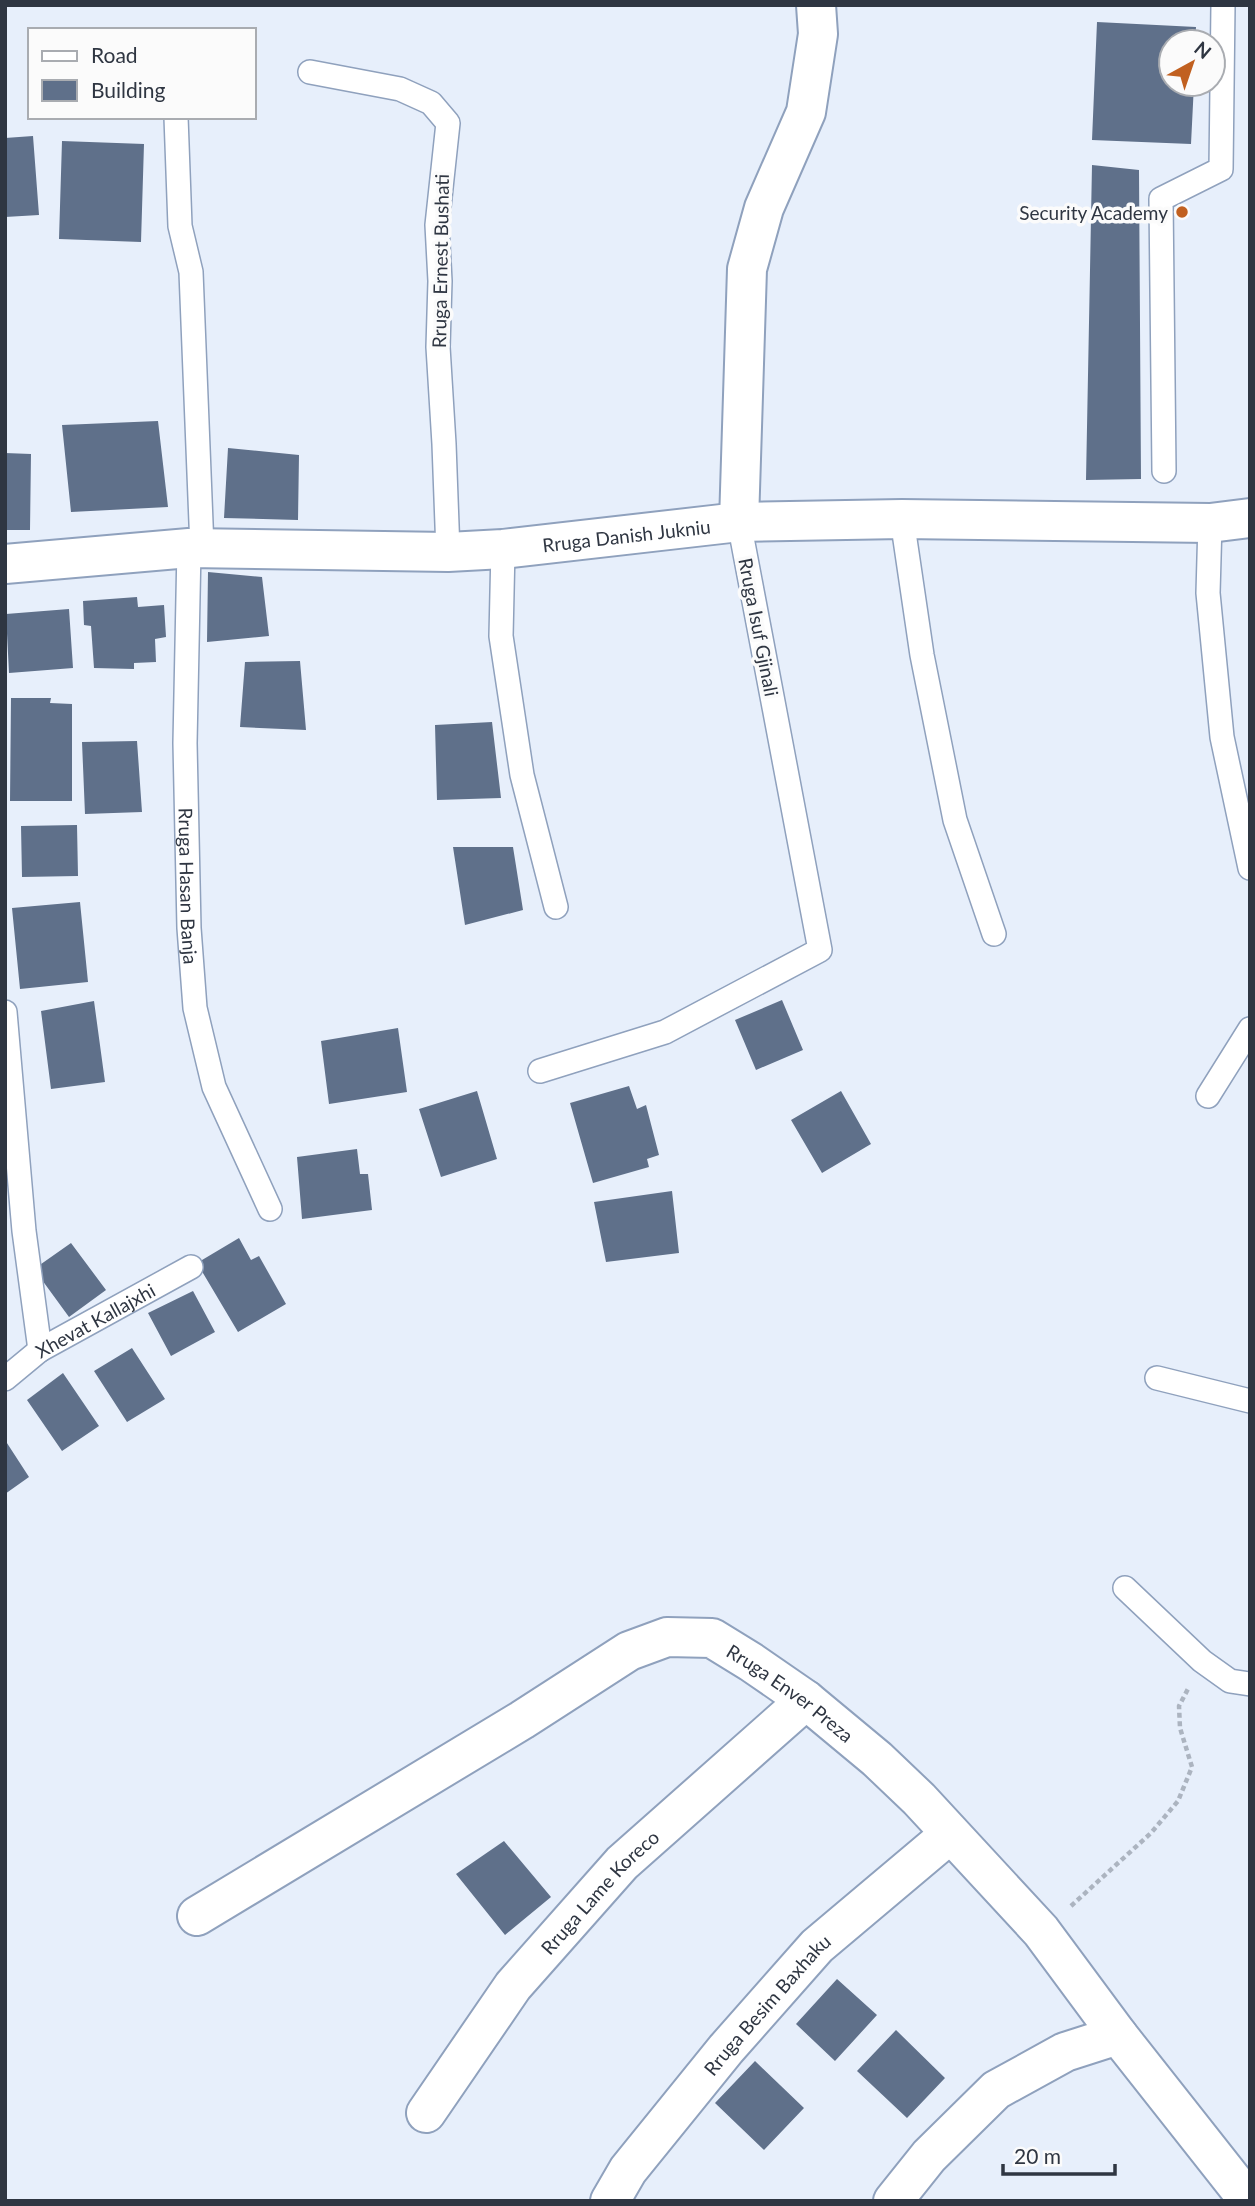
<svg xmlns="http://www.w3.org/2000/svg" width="1255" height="2206" font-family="Lato,sans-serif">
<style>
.building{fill:#5f708a}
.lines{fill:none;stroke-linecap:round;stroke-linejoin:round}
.service-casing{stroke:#8fa1bd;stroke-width:26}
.minor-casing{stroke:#8fa1bd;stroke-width:42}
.path{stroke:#acb4c0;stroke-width:4.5;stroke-dasharray:5 3.5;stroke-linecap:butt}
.service{stroke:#fff;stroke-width:23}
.minor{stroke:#fff;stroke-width:38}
.poi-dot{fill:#c16020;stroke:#fbfbfb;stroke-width:2.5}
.labels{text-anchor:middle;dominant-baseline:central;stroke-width:7;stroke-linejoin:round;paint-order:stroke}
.poi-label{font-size:19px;fill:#2f3642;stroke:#fbfbfb;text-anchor:end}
.street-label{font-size:19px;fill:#2f3642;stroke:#fbfbfb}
</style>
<rect width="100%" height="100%" fill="#e7effb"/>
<path class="building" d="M1097 22 1196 27 1195 42H1171V84H1194L1191 144 1092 140Z
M33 136 39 215 5 217V138Z
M62 141 144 144 141 242 59 239Z
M1092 165 1139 170 1141 479 1086 480Z
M158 421 168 507 71 512 62 425Z
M228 448 299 455 298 520 224 518Z
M5 453 31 454 30 530H5Z
M208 572 262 577 269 636 207 642Z
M137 597 138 607 164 605 166 637 155 639 156 662 134 663V669L94 668 91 626 84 625 83 601Z
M69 609 73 668 9 673 6 614Z
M300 661 306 730 240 727 245 662Z
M11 698H51L50 703 72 704V801H10Z
M492 722 501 798 437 800 435 725Z
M137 741 142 812 85 814 82 742Z
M77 825 78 876 22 877 21 826Z
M453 847H513L523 910 465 925Z
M80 902 88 982 20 989 12 908Z
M782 1000 803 1050 756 1070 735 1020Z
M94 1001 105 1082 51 1089 41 1011Z
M398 1028 407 1092 329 1104 321 1041Z
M629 1086 637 1109 646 1105 659 1155 647 1159 649 1167 593 1183 570 1103Z
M477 1091 497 1159 441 1177 419 1109Z
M841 1091 871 1144 822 1173 791 1120Z
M357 1149 360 1174H368L372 1210 302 1219 297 1157Z
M672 1191 679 1253 606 1262 594 1202Z
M239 1238 251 1260 259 1256 286 1304 238 1332 197 1263Z
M71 1243 106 1290 69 1317 34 1269Z
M193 1291 215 1332 171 1356 148 1313Z
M132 1348 165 1399 127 1422 94 1371Z
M63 1373 99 1426 62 1451 27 1400Z
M5 1440 29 1477 5 1494Z
M504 1841 551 1897 505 1935 456 1874Z
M837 1979 877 2015 835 2061 796 2024Z
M896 2030 945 2078 907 2118 857 2071Z
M755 2061 804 2108 764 2150 715 2103Z"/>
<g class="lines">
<defs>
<g id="service">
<path d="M310 72 400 89 431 103 448 123 437 225 440 281 438 347 444 444 448 552"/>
<path d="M176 117 180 226 191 272 202 548"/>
<path d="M1164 471 1161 199 1221 169 1223 5"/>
<path d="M902 519 922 655 955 820 994 934"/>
<path d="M1210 523 1208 593 1222 737 1250 868"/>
<path id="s1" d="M189 548 185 743 189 928 195 1008 214 1087 270 1209"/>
<path d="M503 549 501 636 522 775 556 907"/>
<path d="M5 1012 24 1231 40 1350"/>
<path d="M540 1071 665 1032 820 950 739 522"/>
<path d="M1208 1096 1250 1029"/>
<path d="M1157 1378 1250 1401"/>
<path id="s2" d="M5 1379 40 1350 191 1267"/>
<path d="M1125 1588 1202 1661 1230 1681 1250 1684"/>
</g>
<g id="minor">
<path d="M739 522 747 269 764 208 806 112 818 34 816 5"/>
<path id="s3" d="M5 564 189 548 448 552 503 549 739 522 902 519 1210 523 1250 518"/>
<path id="s4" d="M197 1916 522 1720 629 1651 667 1637 712 1638 751 1662 806 1700 877 1759 919 1799 1041 1931 1118 2035 1249 2201"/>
<path id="s5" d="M426 2113 513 1986 622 1863 806 1700"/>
<path id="s6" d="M610 2201 628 2170 726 2049 817 1946 950 1834"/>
<path d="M893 2201 929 2156 996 2090 1065 2052 1118 2035"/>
</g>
</defs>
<use href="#service" class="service-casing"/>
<use href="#minor" class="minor-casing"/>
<path class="path" d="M1071 1906 1151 1833 1178 1801 1192 1767 1180 1728 1179 1706 1189 1687"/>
<use href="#service" class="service"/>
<use href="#minor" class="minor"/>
</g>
<circle class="poi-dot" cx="1182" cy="212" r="7"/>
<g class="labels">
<g class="poi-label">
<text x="1168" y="212">Security Academy</text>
</g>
<g class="street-label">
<text transform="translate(440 261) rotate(-89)">Rruga Ernest Bushati</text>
<text stroke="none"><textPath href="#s3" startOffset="623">Rruga Danish Jukniu</textPath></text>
<text transform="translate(759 627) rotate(79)">Rruga Isuf Gjinali</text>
<text stroke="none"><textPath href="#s1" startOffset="338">Rruga Hasan Banja</textPath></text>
<text stroke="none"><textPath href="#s2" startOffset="108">Xhevat Kallajxhi</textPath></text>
<text stroke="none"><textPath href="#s4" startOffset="688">Rruga Enver Preza</textPath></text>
<text stroke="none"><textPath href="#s5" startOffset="282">Rruga Lame Koreco</textPath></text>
<text stroke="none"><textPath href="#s6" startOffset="252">Rruga Besim Baxhaku</textPath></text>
</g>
</g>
<rect width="1255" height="2206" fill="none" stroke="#2f3642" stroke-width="14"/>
<rect x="28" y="28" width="228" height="91" fill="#fbfbfb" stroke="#a9acb1" stroke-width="2"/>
<rect x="42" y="51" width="35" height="10" fill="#ffffff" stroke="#a9acb1" stroke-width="2"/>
<text x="91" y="63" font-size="21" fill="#2f3642">Road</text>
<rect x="42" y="80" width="35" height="21" fill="#5f708a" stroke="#a9acb1" stroke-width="2"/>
<text x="91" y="98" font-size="21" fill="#2f3642">Building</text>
<g transform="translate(1192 63) rotate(40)"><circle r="33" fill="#fbfbfb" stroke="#a9acb1" stroke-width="2"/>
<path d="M0-5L12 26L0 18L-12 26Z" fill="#c16020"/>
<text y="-10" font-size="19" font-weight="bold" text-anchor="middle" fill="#2f3642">N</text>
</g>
<path d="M1003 2164v10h112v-10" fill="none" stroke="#2f3642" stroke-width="3.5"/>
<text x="1014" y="2164" font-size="21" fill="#2f3642" stroke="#fbfbfb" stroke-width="5" paint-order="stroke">20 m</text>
</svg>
